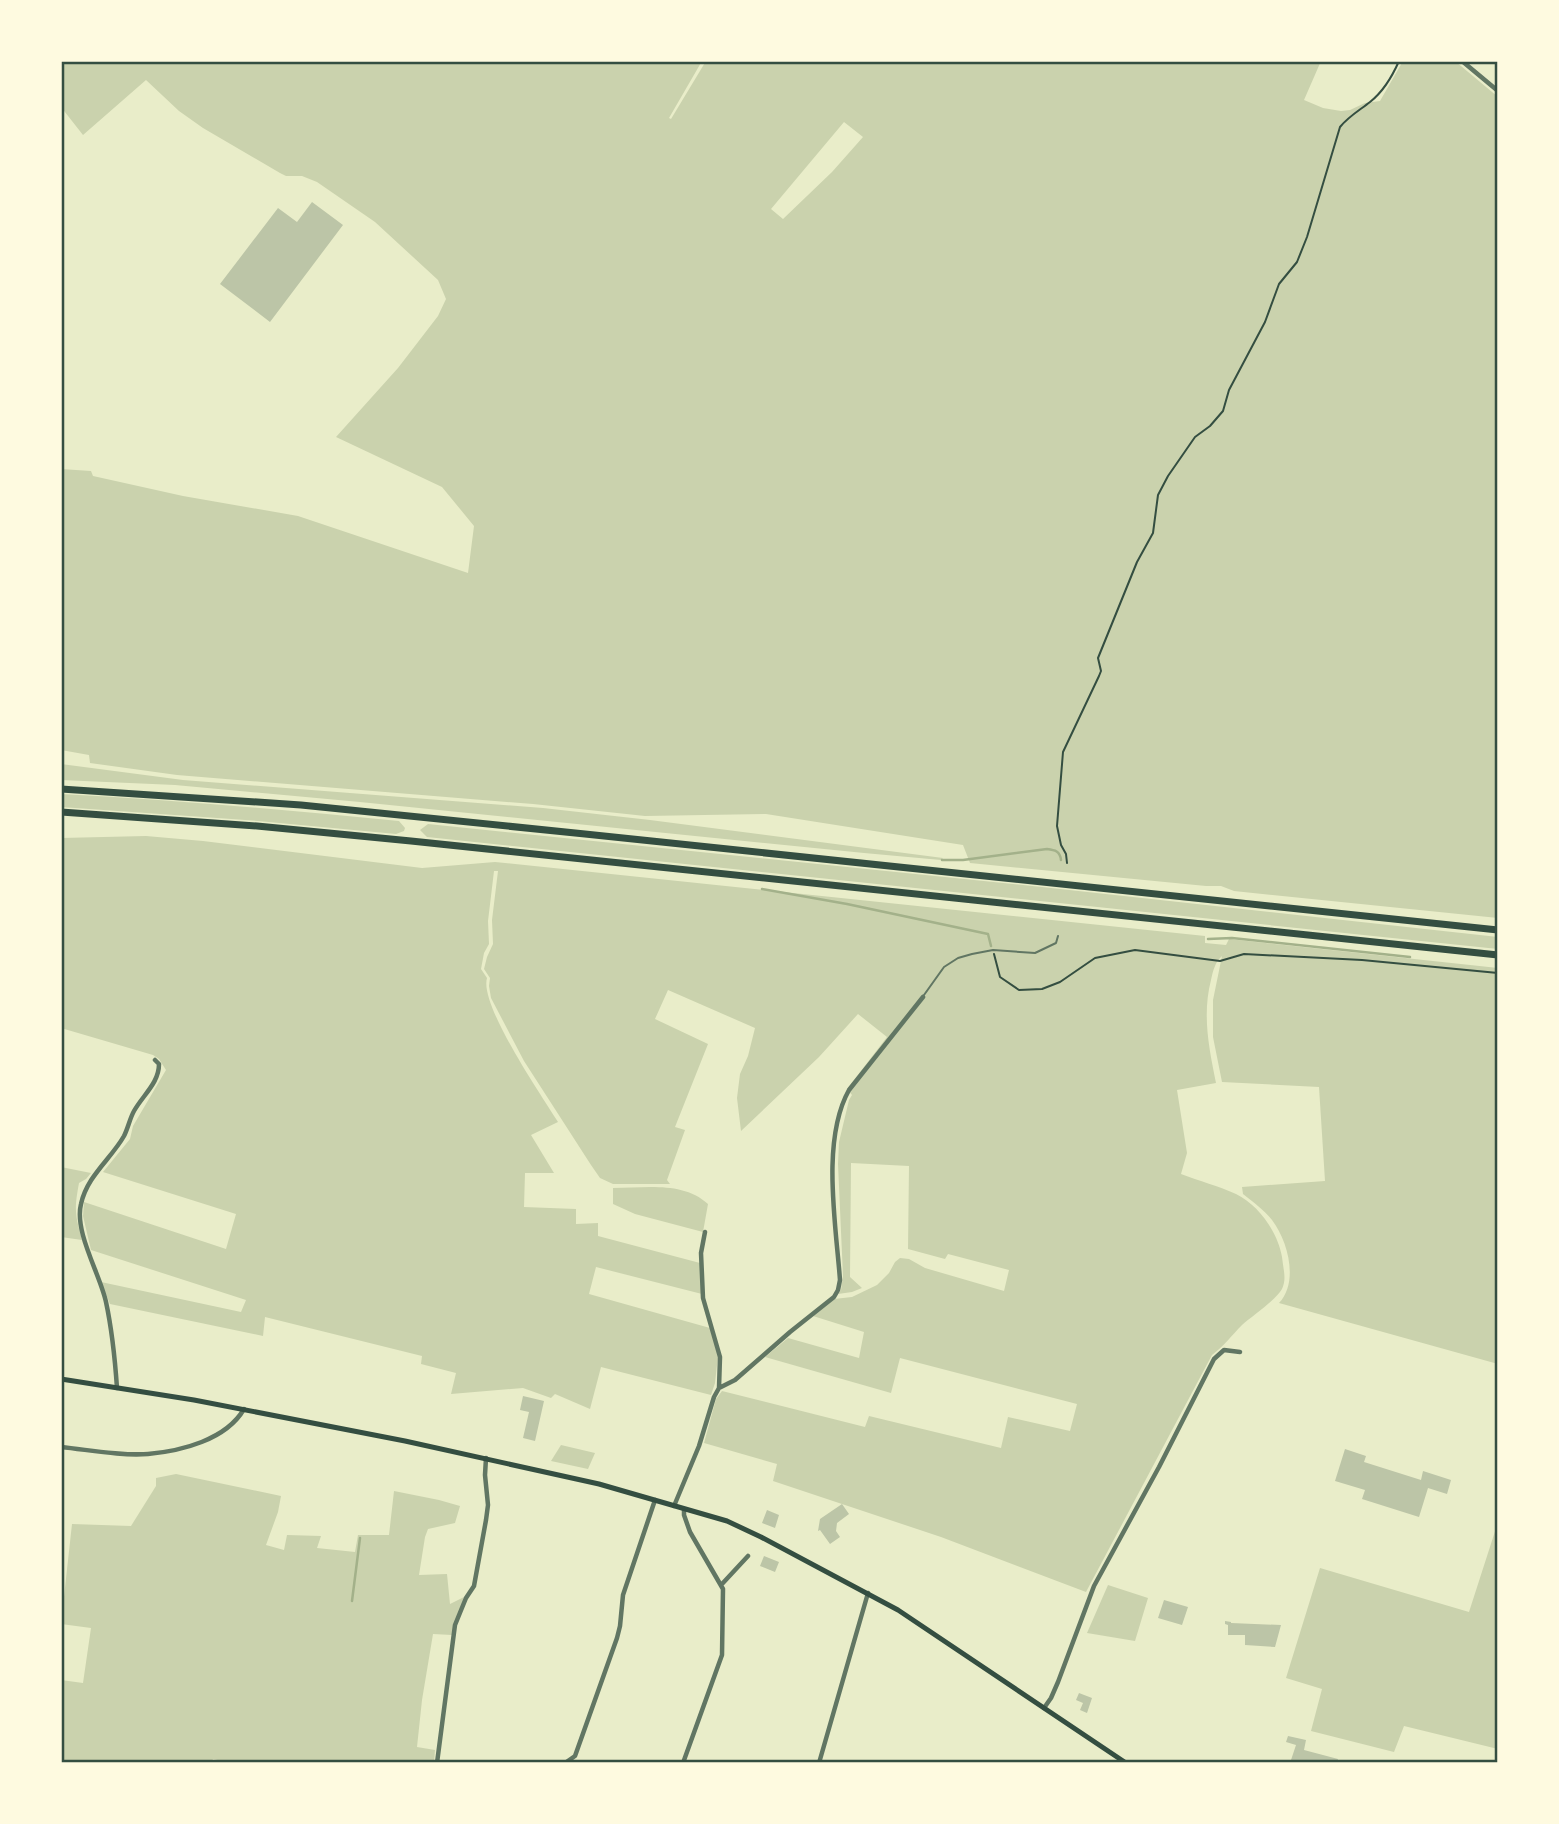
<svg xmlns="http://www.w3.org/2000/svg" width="1559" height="1824" font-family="Rubik,sans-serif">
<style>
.green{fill:#cad2ad;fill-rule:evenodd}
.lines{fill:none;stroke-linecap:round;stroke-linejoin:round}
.stream{stroke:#a3b18a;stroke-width:2.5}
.building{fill:#bcc5a7}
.path{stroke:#344e41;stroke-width:2}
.service{stroke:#617663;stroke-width:2}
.minor{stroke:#617663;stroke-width:4.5}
.secondary{stroke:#344e41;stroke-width:5}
.motorway{stroke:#344e41;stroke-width:7}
.neatline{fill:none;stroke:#344e41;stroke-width:2.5}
</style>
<rect width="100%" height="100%" fill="#e9edc9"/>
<path class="green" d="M61 61H702L669 118 671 119 706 61H1321L1304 100 1323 108 1341 111 1350 110 1365 103 1380 101 1403 61H1455L1498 97V918L1234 891 1221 886H1206L970 863 963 845 766 814 645 816 533 804 177 775 90 763 89 755 61 750V469L91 471 93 476 183 496 298 516 468 573 474 526 442 487 336 437 398 368 438 316 446 299 438 280 375 222 317 182 302 176H286L280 173 203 128 179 111 146 80 83 135 61 107ZM844 122 863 137 832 172 783 219 771 209Z
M61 764 183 780 543 808 650 820 943 858 941 860 864 853 360 802 175 785 61 780Z
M61 794C174 800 287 810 399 821L405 828 404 831 396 834 258 821 61 807Z
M428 824 1042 887 1498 937V949L427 837 420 830Z
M146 836 203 841 422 868 495 862 1205 936V943L1226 945 1229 939 1498 968V1364L1279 1303C1299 1282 1288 1241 1272 1220 1264 1210 1253 1202 1243 1194L1242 1187 1325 1181 1319 1087 1222 1082 1213 1037V1000L1222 956C1215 962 1213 971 1211 980 1202 1015 1209 1048 1216 1083L1177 1090 1187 1153 1181 1174C1199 1181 1219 1186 1236 1194 1259 1205 1278 1233 1282 1257 1283 1268 1287 1279 1282 1289 1276 1300 1252 1316 1242 1325 1232 1335 1224 1346 1212 1355L1086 1592 941 1537 773 1481 777 1464 704 1443 716 1399 722 1391 865 1427 869 1416 1001 1448 1008 1417 1070 1431 1077 1404 900 1358 891 1393 765 1357 788 1338 859 1358 864 1332 813 1316 834 1299 852 1297 877 1285 889 1273 895 1262 900 1258 909 1259 925 1268 1004 1291 1009 1270 948 1254 945 1259 908 1249 909 1166 851 1163 850 1277 862 1288 852 1292 838 1294 841 1290 843 1276 838 1164 839 1142 849 1100 852 1095 847 1089 887 1037 858 1014 819 1057 741 1131 737 1098 740 1074 748 1056 755 1028 668 990 655 1019 708 1044 675 1127 685 1130 667 1180 670 1184H613L600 1178 591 1165 524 1061 491 998 489 986 490 978 484 969 487 957 493 944 492 920 498 871H494L488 921 489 944 484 953 481 969 487 978C479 1005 542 1096 558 1122L531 1135 554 1173H525L524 1207 576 1209V1224L598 1223V1236L700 1263 702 1294 596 1267 589 1294 710 1328 718 1356 715 1383 711 1395 601 1367 590 1409 555 1394 551 1398 523 1388 451 1394 456 1373 421 1364 422 1356 265 1317 263 1336 110 1304 101 1282 241 1312 246 1300 91 1250 83 1216 84 1202 226 1249 236 1214 103 1172 130 1139 133 1126 166 1070 159 1059 153 1055 61 1028V838Z
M61 1167 91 1173 86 1179 79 1183C74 1210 75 1214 82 1240L61 1237Z
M613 1188C645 1188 683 1181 708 1204L703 1232 635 1214 613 1204Z
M561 1445 595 1453 588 1469 551 1461Z
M176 1474 281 1496 278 1512 266 1545 284 1550 287 1535 321 1536 317 1548 355 1552 358 1535H389L394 1491 439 1500 460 1506 455 1523 428 1529 425 1537 419 1575 447 1574 450 1604 464 1597 452 1635 433 1634 422 1700 417 1747 435 1750 434 1763H232L213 1759 211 1763H61V1680L83 1683 91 1628 61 1624 72 1524 131 1526 156 1486V1478Z
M1498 1522V1749L1404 1726 1394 1752 1311 1731 1322 1689 1286 1678 1320 1568 1469 1612Z
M1108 1585 1148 1598 1135 1641 1087 1633Z"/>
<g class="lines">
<path class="stream" d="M942 860H963L1047 849C1055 850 1060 851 1061 860
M762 889 847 904 988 934 991 946
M1208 939 1232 938 1410 957
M352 1601 360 1538"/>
</g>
<path class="building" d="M312 202 343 225 270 322 220 284 278 208 297 222Z
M523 1396 544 1401 535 1441 523 1438 529 1412 520 1410Z
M1345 1449 1366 1456 1364 1462 1421 1480 1423 1471 1451 1480 1447 1494 1428 1488 1419 1517 1362 1499 1365 1490 1335 1481Z
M842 1504 849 1514 837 1523 836 1531 840 1537 830 1544 820 1530 818 1531 820 1519Z
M767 1510 779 1515 775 1528 762 1523Z
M764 1556 779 1562 775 1572 760 1566Z
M1164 1600 1188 1607 1182 1625 1158 1618Z
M1225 1621 1231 1622V1623L1281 1625 1275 1647 1245 1645V1635H1228V1625L1225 1624Z
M1079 1693 1092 1698 1087 1713 1080 1710 1083 1703 1076 1700Z
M1288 1736 1306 1740 1304 1750 1338 1759 1337 1763H1294V1761L1291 1760 1296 1745 1286 1742Z"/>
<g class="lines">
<path class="path" d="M1067 863 1066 854 1061 845 1057 826 1063 752 1099 676 1101 671 1098 658 1137 562 1153 533 1158 495 1168 476 1195 437 1210 426 1223 411 1229 390 1265 322 1279 284 1297 262 1307 237 1340 127C1349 116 1360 110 1370 102 1384 91 1392 77 1399 61
M994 954 1000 977 1019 990 1042 989 1060 982 1095 958 1135 950 1220 961 1244 954 1362 960 1498 973"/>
<path class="service" d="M924 995 944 967 958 958 972 954 993 950 1035 953 1056 943 1058 936"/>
<path class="minor" d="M1462 61 1498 91
M705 1232 701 1253 703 1298 720 1357 719 1388
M117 1388C115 1359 112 1330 106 1302 100 1274 74 1232 81 1204 87 1176 111 1159 124 1136 128 1128 130 1118 134 1111 143 1095 159 1083 159 1064L155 1060
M61 1447C90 1450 120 1456 148 1454 181 1451 226 1440 244 1409
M674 1506 699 1446 714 1397 719 1388 735 1380 790 1332 834 1297 838 1290 840 1280C836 1225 821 1140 849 1090L923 997
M722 1584 748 1556
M1044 1708 1051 1698 1058 1682 1094 1586 1159 1467 1214 1359 1224 1350 1240 1352
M437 1763 455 1625 466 1598 474 1586 486 1520 488 1505 485 1475 486 1458
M565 1763 575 1756 617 1638 620 1626 623 1595 655 1500
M683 1763 722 1655 723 1589 690 1532 684 1515V1509
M819 1763 868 1593"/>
<path class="secondary" d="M61 1379 194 1400 405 1441 599 1484 727 1521 761 1537 898 1610 1126 1763"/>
<path class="motorway" d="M61 789 301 805 585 834 1498 930
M61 812 257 826 411 841 1498 955"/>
</g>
<rect width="1559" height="1824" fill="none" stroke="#fefae0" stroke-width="126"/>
<rect x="63" y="63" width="1433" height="1698" class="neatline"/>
</svg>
